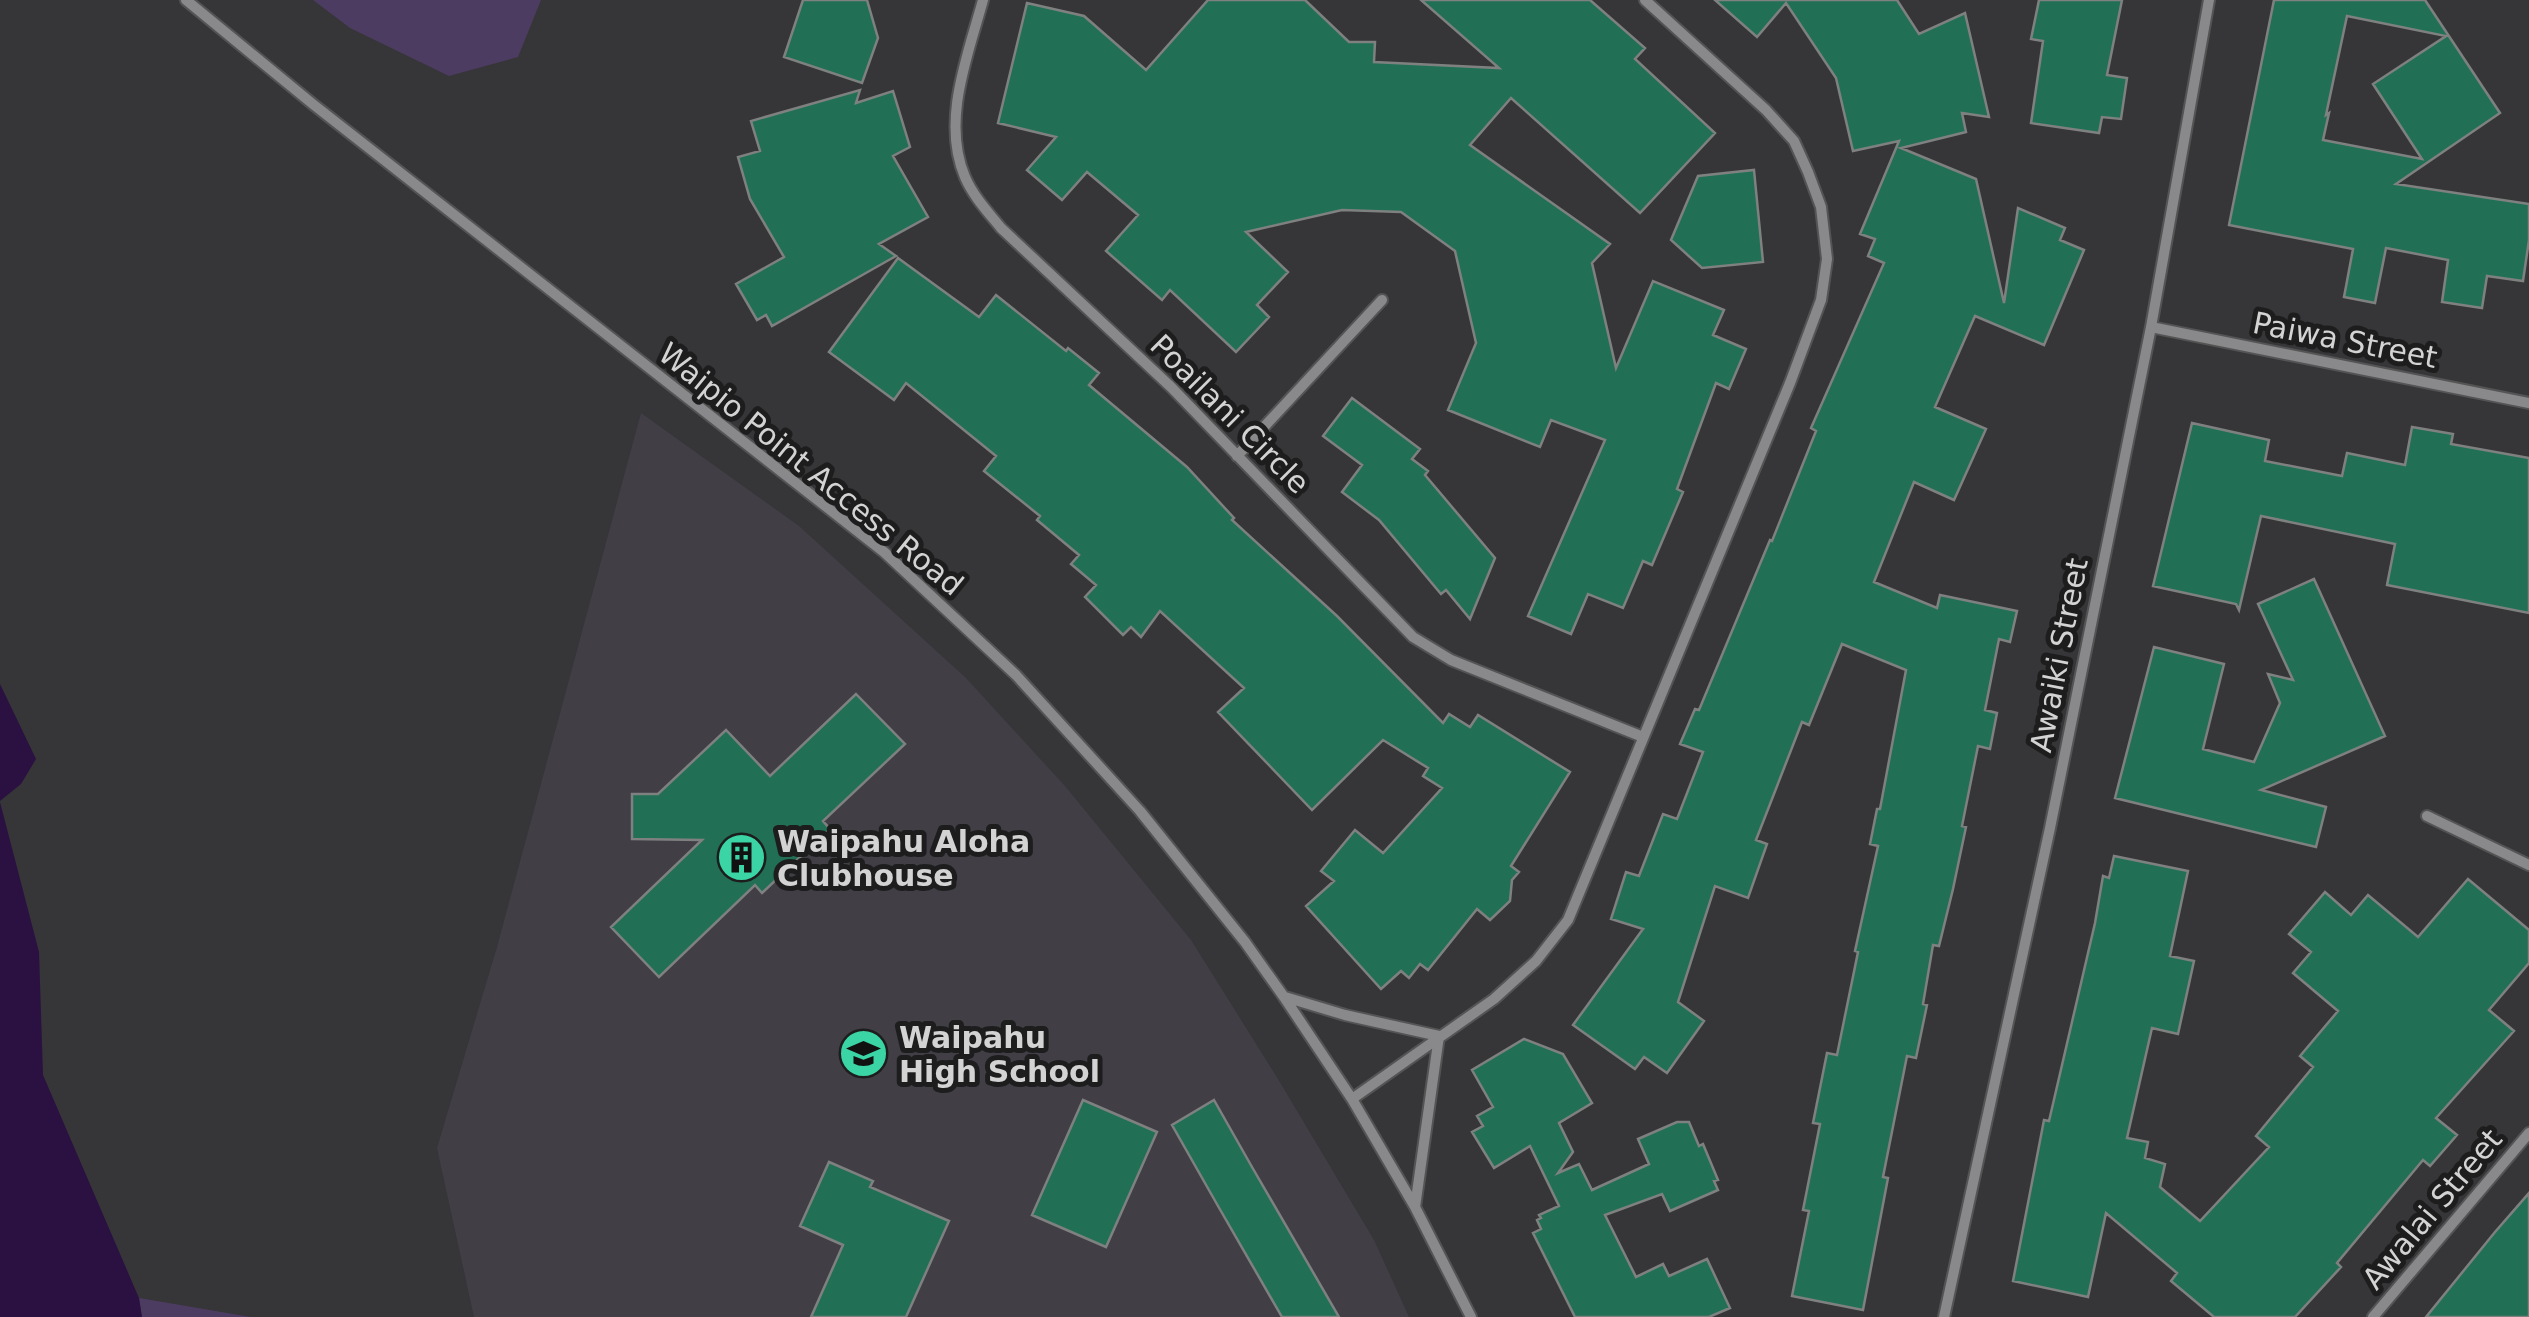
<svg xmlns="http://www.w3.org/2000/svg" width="2529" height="1317" font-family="'DejaVu Sans',sans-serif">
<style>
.built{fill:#413e46}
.green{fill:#4d3c61}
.water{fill:#2a1141}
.building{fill:#217056;stroke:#7e817f;stroke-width:2.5;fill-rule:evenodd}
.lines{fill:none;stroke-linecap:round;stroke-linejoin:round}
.street-casing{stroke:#545455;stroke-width:14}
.street{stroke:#89888b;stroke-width:10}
.labels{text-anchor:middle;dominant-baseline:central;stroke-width:10;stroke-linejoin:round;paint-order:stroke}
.street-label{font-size:30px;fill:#d3d3d4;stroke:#1d1d1e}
.poi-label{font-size:30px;font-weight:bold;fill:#d3d3d4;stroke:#1d1d1e;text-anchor:start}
</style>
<rect width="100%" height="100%" fill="#363538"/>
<path class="built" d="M641 413 799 526 966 678 1065 786 1191 940 1278 1079 1374 1240 1409 1317H474L437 1148 497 947Z"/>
<path class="green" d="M313 0H541L518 57 449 76 350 28Z
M139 1298 251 1317H142Z"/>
<path class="water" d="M0 684 36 759 21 784 0 801Z
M0 802 39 952 43 1075 139 1298 142 1317H0Z"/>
<path class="building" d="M803 0H867L878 38 862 83 784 57Z
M1208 0H1305L1349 42H1375L1374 62 1499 68 1421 0H1590L1645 48 1635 59 1715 133 1640 213 1511 98 1470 145 1610 244 1592 263 1616 368 1653 281 1724 310 1713 335 1746 349 1729 389 1716 383 1677 489 1683 492 1652 565 1643 561 1623 608 1588 594 1571 634 1528 616 1605 440 1551 420 1540 447 1448 410 1476 343 1455 251 1401 212 1342 210 1246 232 1288 272 1257 305 1269 317 1236 352 1170 290 1162 300 1106 251 1138 215 1087 172 1062 200 1027 170 1056 137 998 123 1027 3 1084 16 1146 70Z
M1715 0H1897L1919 34 1965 13 1989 117 1962 113 1966 132 1901 148 1976 179 2004 303 2018 208 2065 228 2060 240 2084 250 2044 345 1975 316 1935 407 1986 429 1954 500 1914 482 1874 582 1937 608 1940 595 2017 611 2010 642 1999 639 1985 710 1997 713 1990 749 1978 746 1962 826 1966 827 1953 889 1939 946 1933 945 1923 1004 1927 1005 1916 1058 1907 1056 1883 1177 1888 1178 1863 1310 1792 1296 1809 1211 1803 1210 1820 1124 1813 1123 1827 1053 1837 1055 1858 952 1855 951 1878 846 1870 844 1877 809H1880L1906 670 1842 644 1809 725 1802 722 1756 840 1767 844 1748 898 1715 886 1678 1002 1704 1021 1667 1073 1644 1057 1635 1069 1573 1025 1643 929 1611 919 1626 872 1639 876 1663 814 1677 819 1703 752 1680 744 1695 709 1699 710 1770 540 1772 541 1816 431 1811 428 1884 263 1868 256 1875 239 1860 234 1899 141 1853 151 1836 78 1786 3 1757 37Z
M2039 0H2122L2107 75 2127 78 2121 119 2102 117 2099 133 2031 123 2043 41 2031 39Z
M2274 0H2425L2500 113 2396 184 2529 204V240L2523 281 2487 276 2482 308 2442 302 2448 260 2386 248 2375 303 2344 297 2353 249 2229 225ZM2347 16 2446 36 2373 84 2422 159 2323 140 2329 113 2326 115Z
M860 90 856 103 893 91 910 147 893 156 928 217 879 244 896 256 772 326 766 315 757 320 736 284 784 257 750 199 738 157 760 151 751 121Z
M1754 170 1763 262 1702 268 1671 240 1698 176Z
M898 258 979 317 996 295 1066 351 1068 348 1099 373 1089 385 1187 467 1234 518 1232 520 1337 616 1443 723 1449 714 1470 727 1478 715 1570 772 1511 866 1519 872 1512 880 1510 901 1490 920 1477 909 1428 970 1420 964 1409 978 1401 971 1381 989 1306 906 1334 881 1321 871 1355 830 1383 853 1442 788 1423 776 1428 768 1383 740 1312 810 1218 712 1244 688 1160 611 1141 637 1131 627 1123 635 1085 597 1096 585 1071 564 1079 555 1037 520 1040 516 984 471 996 456 906 383 894 400 829 352Z
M1352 398 1420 449 1412 459 1428 471 1425 475 1495 558 1470 619 1446 590 1441 594 1379 520 1342 492 1362 465 1323 436Z
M2192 423 2269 440 2265 461 2342 476 2347 453 2405 465 2412 427 2453 434 2451 444 2529 458V613L2387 585 2395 544 2261 516 2239 610 2236 604 2153 586Z
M2314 579 2385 736 2261 790 2326 807 2316 847 2115 798 2154 647 2224 664 2203 749 2254 762 2280 703 2268 674 2293 680 2258 604Z
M856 694 905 744 823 821 830 829 762 893 755 885 659 977 611 927 702 840 632 839V794H658L726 730 770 776Z
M2114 856 2188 871 2170 956 2194 961 2178 1034 2152 1028 2127 1138 2148 1142 2145 1158 2165 1164 2160 1187 2200 1221 2269 1147 2256 1136 2313 1067 2300 1056 2338 1011 2293 973 2311 952 2289 934 2325 892 2351 915 2368 895 2418 937 2468 879 2529 930V963L2489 1010 2514 1031 2436 1118 2457 1135 2430 1166 2423 1160 2337 1263 2341 1267 2295 1317H2214L2171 1281 2177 1273 2106 1213 2088 1297 2013 1281 2044 1120 2049 1121 2095 923 2103 876 2109 878Z
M1524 1039 1563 1054 1592 1103 1559 1123 1573 1152 1558 1173 1579 1164 1592 1190 1649 1164 1638 1139 1677 1122H1689L1699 1146 1703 1144 1718 1180 1714 1181 1718 1190 1670 1211 1662 1194 1605 1215 1636 1277 1663 1264 1669 1276 1707 1259 1730 1308 1709 1317H1575L1533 1233 1541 1229 1537 1220 1541 1218 1539 1215 1559 1206 1530 1146 1494 1168 1472 1132 1483 1126 1477 1116 1493 1107 1472 1070Z
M1083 1100 1157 1132 1106 1247 1032 1215Z
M1214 1100 1252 1167 1339 1317H1282L1218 1206 1172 1125Z
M829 1162 873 1181 870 1187 949 1221 906 1317H811L843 1245 800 1226Z
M2529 1193V1317H2426L2495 1232Z"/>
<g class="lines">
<defs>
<path id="street" d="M186 0 314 105 884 552 1016 675 1140 811 1245 942 1284 997 1352 1099 1415 1207 1471 1317
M983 0C968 55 941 121 965 177 973 196 988 212 1001 228L1171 387 1413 637 1451 660 1643 737
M2151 327 2529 403
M1237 456 1382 300
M2427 816 2529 865
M1285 997 1345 1015 1439 1036 1415 1207
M1352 1099 1494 999 1536 961 1568 920 1790 383 1821 300 1827 259 1821 207 1808 172 1794 141 1766 110 1645 0
M1944 1317 2050 828 2151 327 2209 0
M2373 1317 2529 1133"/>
</defs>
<use href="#street" class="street-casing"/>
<use href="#street" class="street"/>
</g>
<defs>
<symbol id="building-disc" viewBox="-11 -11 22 22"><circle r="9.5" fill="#3bd4a4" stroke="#1d1d1e"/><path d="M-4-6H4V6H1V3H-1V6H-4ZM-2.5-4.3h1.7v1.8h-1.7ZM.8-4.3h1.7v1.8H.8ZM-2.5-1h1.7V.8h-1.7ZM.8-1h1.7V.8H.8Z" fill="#111"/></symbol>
<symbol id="school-disc" viewBox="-11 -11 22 22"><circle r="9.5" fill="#3bd4a4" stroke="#1d1d1e"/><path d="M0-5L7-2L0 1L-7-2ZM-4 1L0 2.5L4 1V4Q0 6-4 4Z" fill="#111"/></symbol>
</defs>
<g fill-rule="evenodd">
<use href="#building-disc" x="714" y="830" width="55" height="55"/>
<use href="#school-disc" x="836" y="1026" width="55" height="55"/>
</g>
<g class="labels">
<g class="street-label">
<text transform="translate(2345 340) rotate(11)">Paiwa Street</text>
<text transform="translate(1230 414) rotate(45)">Poailani Circle</text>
<text transform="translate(811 469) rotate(39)">Waipio Point Access Road</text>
<text transform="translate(2059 655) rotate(-79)">Awaiki Street</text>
<text transform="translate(2432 1209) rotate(-50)">Awalai Street</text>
</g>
<g class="poi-label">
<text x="777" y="841">Waipahu Aloha<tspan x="777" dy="34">Clubhouse</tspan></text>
<text x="899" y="1037">Waipahu<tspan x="899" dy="34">High School</tspan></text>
</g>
</g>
</svg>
